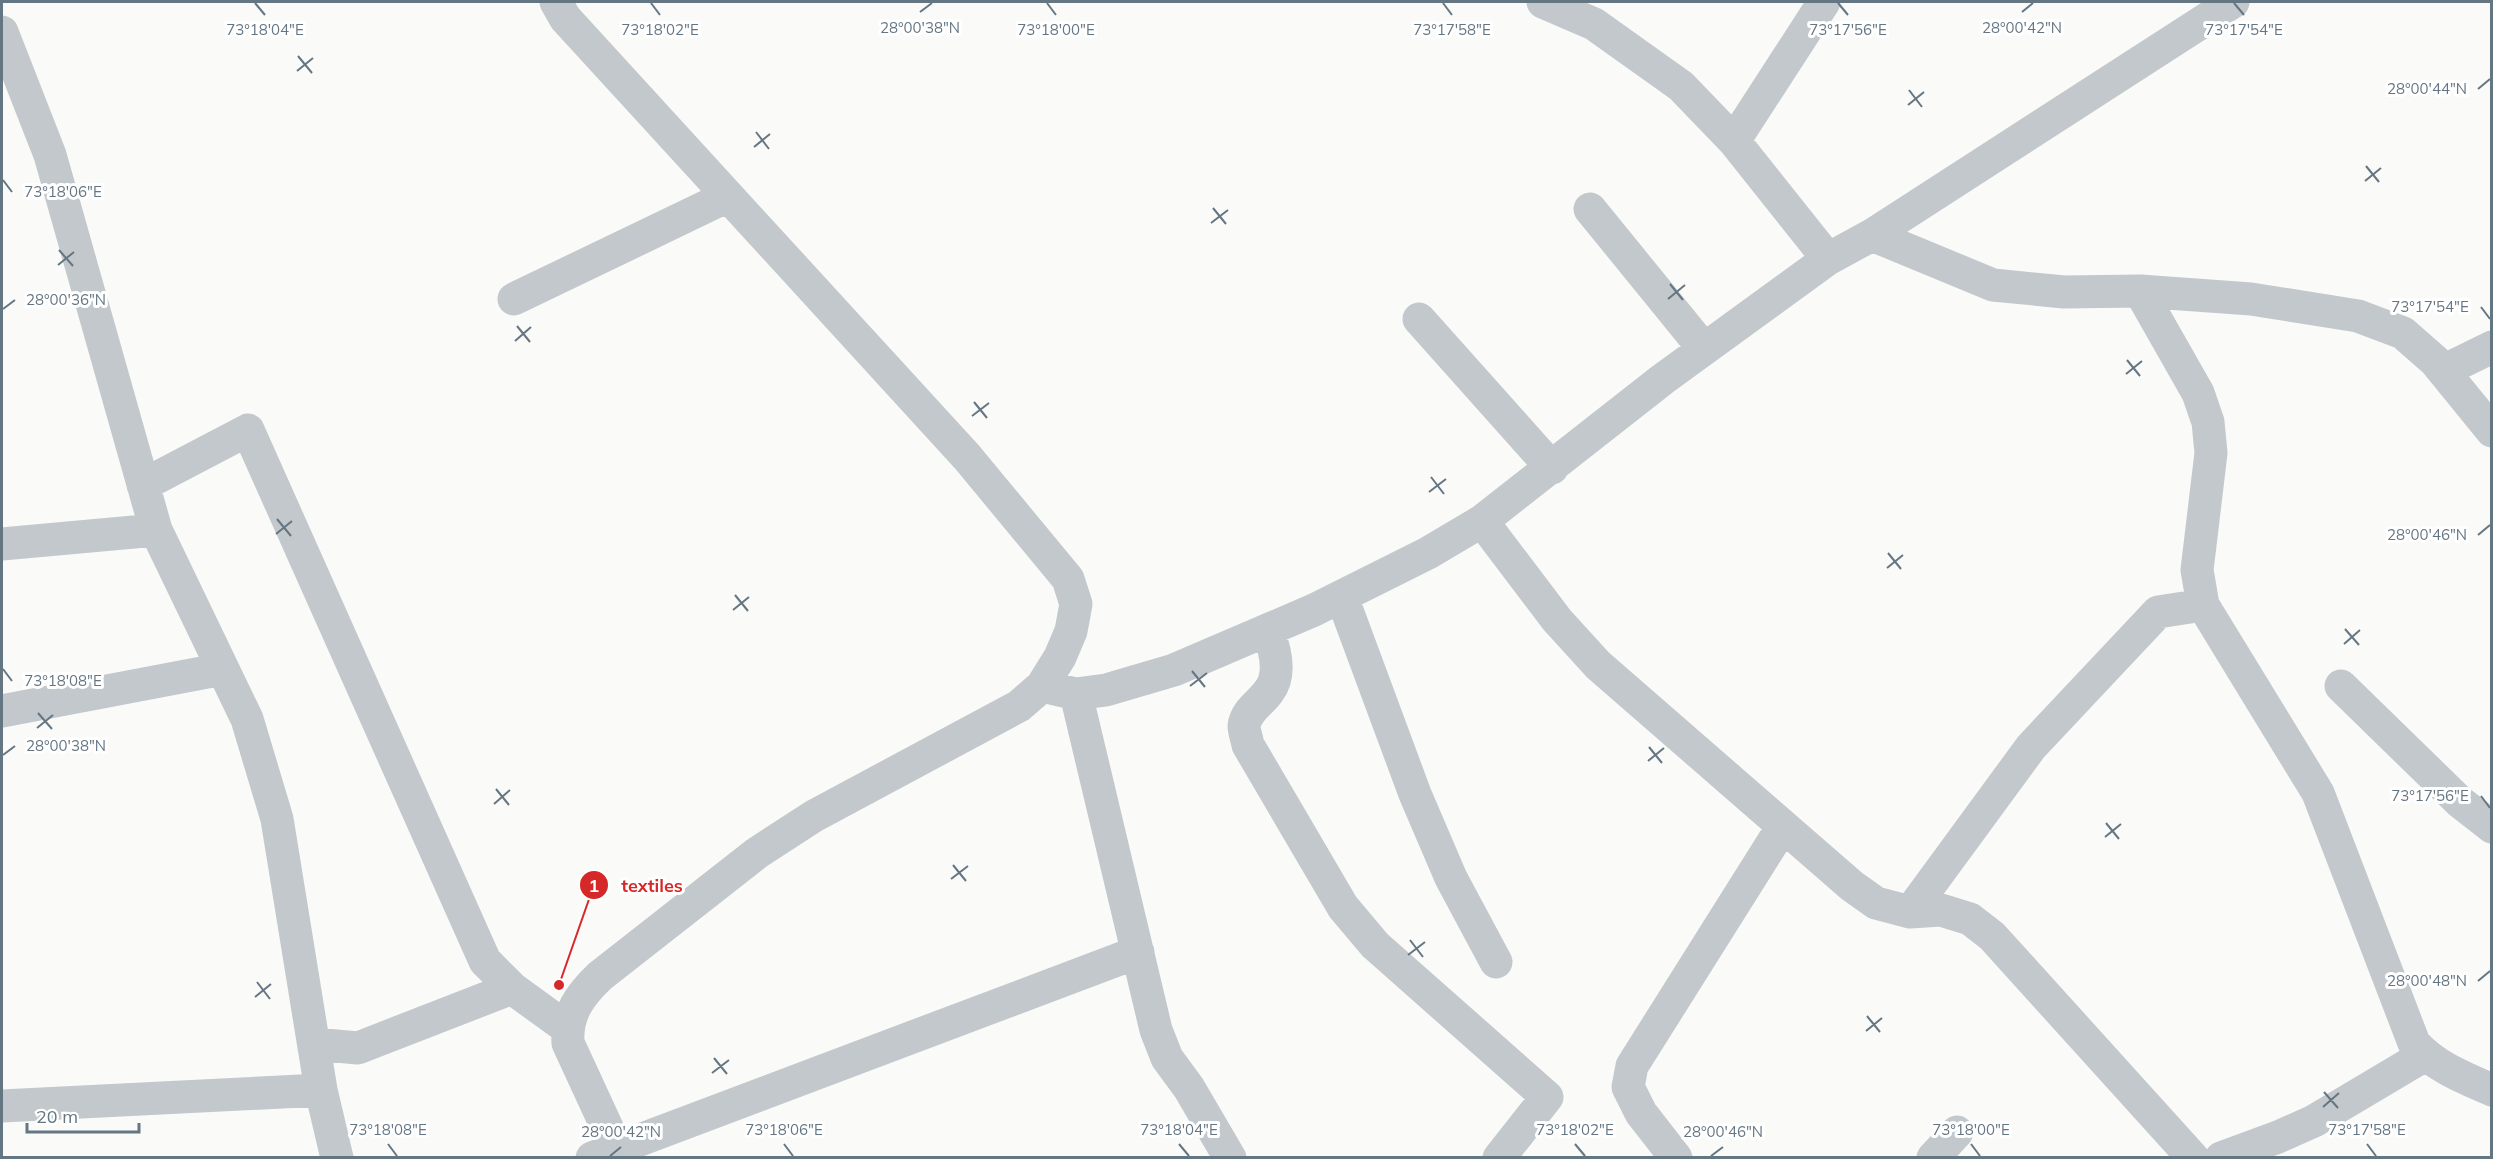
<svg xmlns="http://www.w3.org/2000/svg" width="2493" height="1159" font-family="Mulish,sans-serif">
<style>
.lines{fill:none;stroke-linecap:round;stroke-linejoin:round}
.minor{stroke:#c3c8cc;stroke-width:33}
.ticks{fill:none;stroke:#657683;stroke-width:2}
.ticks-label{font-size:15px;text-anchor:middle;fill:#657683;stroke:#fff;stroke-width:6;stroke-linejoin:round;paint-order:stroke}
.leader{fill:none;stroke:#d62828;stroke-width:2}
.callout-dot{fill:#d62828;stroke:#fff;stroke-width:2}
.mark-label{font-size:18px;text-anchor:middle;font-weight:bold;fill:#fff}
.callout-label{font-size:18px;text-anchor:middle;font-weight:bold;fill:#d62828;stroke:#fff;stroke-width:6;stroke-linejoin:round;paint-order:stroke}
</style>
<rect width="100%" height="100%" fill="#fafaf8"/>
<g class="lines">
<path class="minor" d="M556 2 565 18 967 457 1068 579 1076 604 1071 631 1060 657 1042 686 1019 706 814 816 757 853 600 976C580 995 566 1014 568 1043L621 1158
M1543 2 1594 24 1681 86 1734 141 1828 259
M2 32 50 155 156 530 247 719 277 819 321 1090 337 1158
M1734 141 1824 2
M1590 209 1704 349
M1872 235 1993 285 2064 292 2140 291 2251 299 2358 316 2403 333 2435 361 2492 431
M2140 291 2198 393 2208 422 2211 453 2197 570 2203 605 2318 793 2414 1043C2434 1066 2464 1078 2492 1090
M514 299 728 196
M1419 319 1552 468
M2443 371 2492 347
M143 485 248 430 485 961 512 988 567 1028
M1482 521 1557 620 1598 665 1852 886 1876 903 1910 912 1941 910 1970 919 1992 936 2193 1158
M2 544 156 530
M1342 597 1415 794 1451 878 1496 962
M1268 631C1275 649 1282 674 1269 691 1261 703 1246 710 1244 726 1244 731 1247 739 1248 745L1343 907 1375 945 1547 1097 1499 1158
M1042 686 1076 694 1106 690 1174 670 1314 610 1428 553 1482 521 1663 379 1828 259 1872 235 2233 2
M2341 686 2460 802 2492 827
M1076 694 1156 1030 1167 1058 1189 1088 1230 1158
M2 711 223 669
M1910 912 2031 747 2158 612 2203 605
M314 1044 358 1048 512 988
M2 1106 321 1090
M592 1158 1138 952
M1676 1158 1641 1113 1628 1087 1632 1066 1783 826
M1933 1158 1957 1132
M2221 1158 2278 1137 2314 1121 2425 1055"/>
</g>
<path class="ticks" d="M255 3 265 15M651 3 660 15M1047 3 1056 15M1443 3 1452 15M1838 3 1848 15M2234 3 2244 15M920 12 932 3M2022 12 2033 3M298 56 312 73M297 71 313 58M2478 89 2490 79M1909 90 1922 107M1908 105 1924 92M756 132 769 149M754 147 770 134M2366 166 2379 182M3 180 12 192M2365 181 2381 168M1213 208 1226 224M1211 223 1228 210M59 250 73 266M58 265 74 252M1670 284 1683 300M1668 299 1685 285M2481 307 2490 319M3 309 15 300M517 326 530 342M515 341 531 327M2127 360 2140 376M2126 374 2142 361M974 402 987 418M972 416 989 403M1431 477 1444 494M1429 492 1446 479M277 519 291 536M276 534 292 521M2478 535 2490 525M1888 553 1901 569M1887 568 1903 555M735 595 748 611M733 610 749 597M2345 629 2359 645M2344 644 2360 630M3 669 12 681M1192 671 1205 687M1190 686 1207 673M38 713 52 729M37 728 53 715M1649 747 1662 763M3 755 15 746M1648 761 1664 748M496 789 509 805M2481 796 2490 808M494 804 510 790M2106 823 2119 839M2105 837 2121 824M953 865 966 881M951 879 968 866M1410 940 1423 957M1408 955 1425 942M2478 981 2490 971M257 982 270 999M255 997 271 984M1867 1016 1880 1032M1866 1031 1882 1018M714 1058 727 1074M712 1073 729 1060M2324 1092 2338 1108M2323 1107 2339 1093M388 1144 397 1156M784 1144 793 1156M1179 1144 1189 1156M1575 1144 1585 1156M1971 1144 1980 1156M2367 1144 2376 1156M610 1156 621 1147M1711 1156 1723 1147"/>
<g class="ticks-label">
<text x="920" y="33">28°00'38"N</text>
<text x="2022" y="33">28°00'42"N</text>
<text x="265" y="35">73°18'04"E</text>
<text x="1848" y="35">73°17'56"E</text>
<text x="2244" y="35">73°17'54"E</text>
<text x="660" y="35">73°18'02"E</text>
<text x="1056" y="35">73°18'00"E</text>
<text x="1452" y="35">73°17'58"E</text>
<text x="2427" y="94">28°00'44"N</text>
<text x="63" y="197">73°18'06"E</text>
<text x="66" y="305">28°00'36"N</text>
<text x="2430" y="312">73°17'54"E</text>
<text x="2427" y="540">28°00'46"N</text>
<text x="63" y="686">73°18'08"E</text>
<text x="66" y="751">28°00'38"N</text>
<text x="2430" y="801">73°17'56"E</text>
<text x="2427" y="986">28°00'48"N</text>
<text x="388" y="1135">73°18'08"E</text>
<text x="784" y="1135">73°18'06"E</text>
<text x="1179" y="1135">73°18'04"E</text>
<text x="1575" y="1135">73°18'02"E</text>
<text x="1971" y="1135">73°18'00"E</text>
<text x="2367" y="1135">73°17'58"E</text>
<text x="621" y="1137">28°00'42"N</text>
<text x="1723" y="1137">28°00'46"N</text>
</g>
<path class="leader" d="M559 985L594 885"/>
<g class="callout-dot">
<circle cx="559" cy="985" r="6"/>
<circle cx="594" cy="885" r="15"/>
</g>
<g class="mark-label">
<text x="594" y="892">1</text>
</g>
<g class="callout-label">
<text x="652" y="892">textiles</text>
</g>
<rect width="2493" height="1159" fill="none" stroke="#657683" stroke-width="6"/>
<path d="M27 1123v9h112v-9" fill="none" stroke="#657683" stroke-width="3"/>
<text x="36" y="1123" font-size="18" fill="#657683" stroke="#ffffff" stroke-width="4.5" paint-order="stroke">20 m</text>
</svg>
